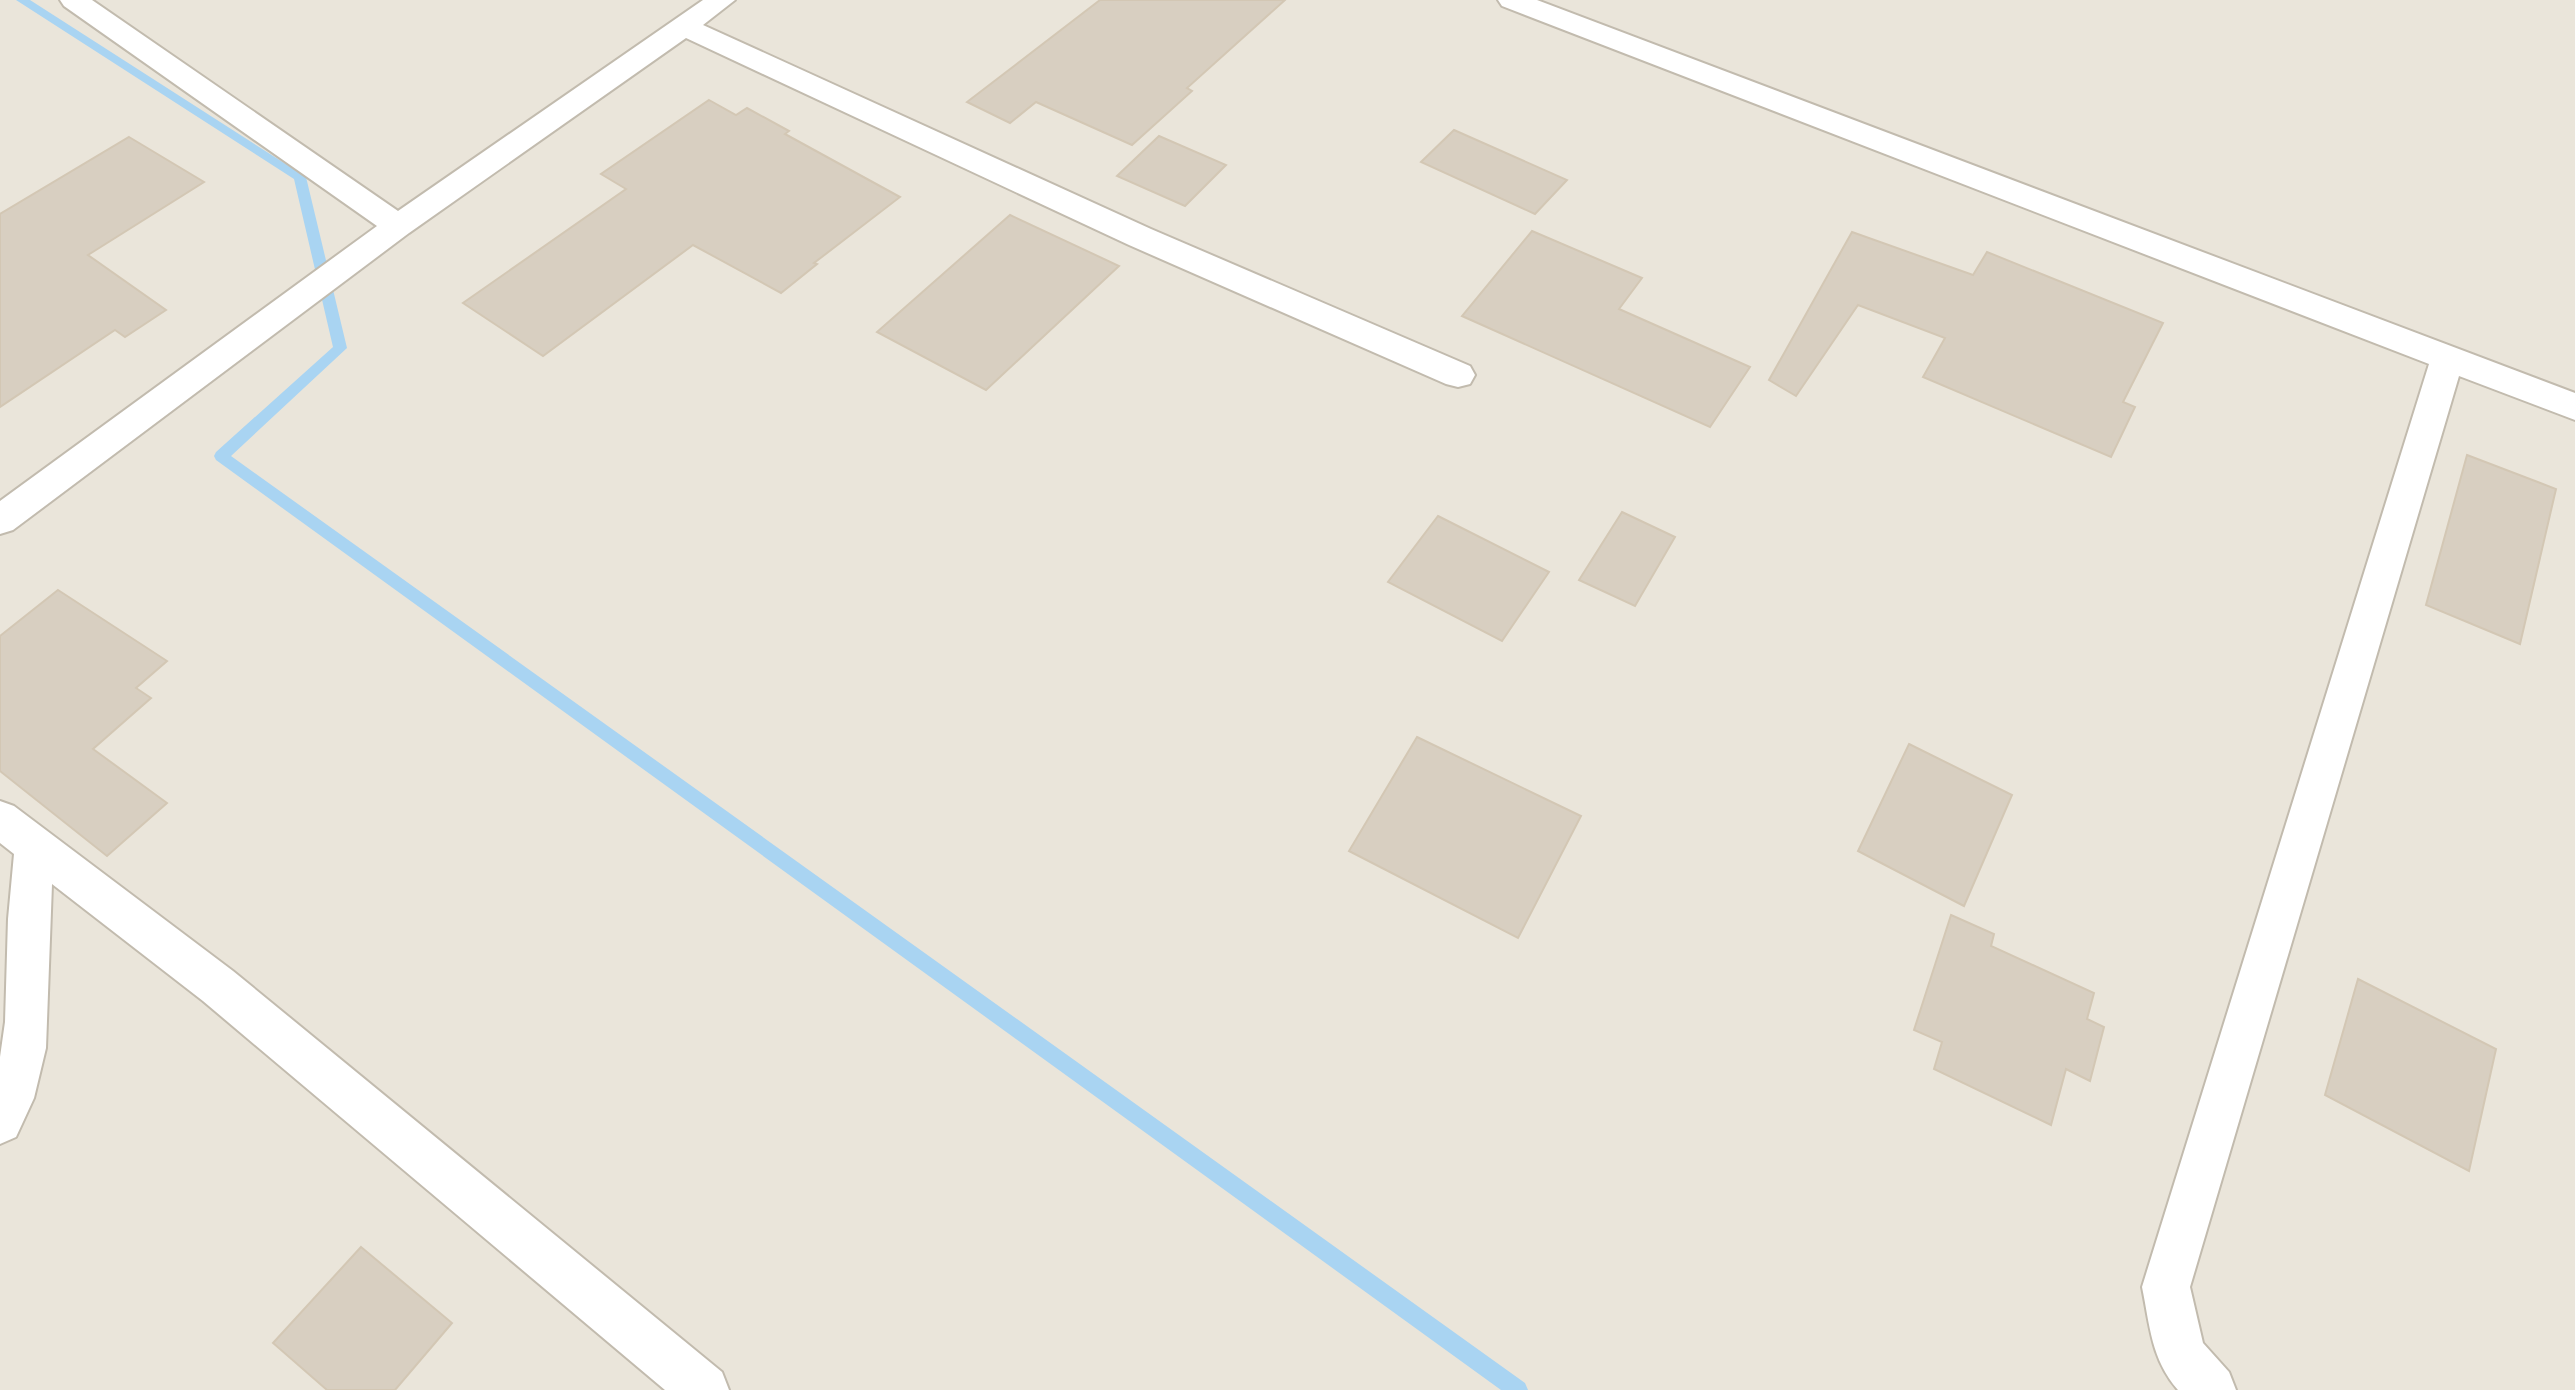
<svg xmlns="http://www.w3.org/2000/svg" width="2575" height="1390" font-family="'PT Sans',sans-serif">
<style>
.residential{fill:#eae5da}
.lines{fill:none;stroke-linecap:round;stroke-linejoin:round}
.stream{fill:#a9d4f2;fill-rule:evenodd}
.building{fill:#d8cfc1;stroke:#d3c7b4;stroke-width:2}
.street-casing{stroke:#c2bbae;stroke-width:4}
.street{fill:#fff;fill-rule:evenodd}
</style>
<rect width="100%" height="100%" fill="#f6f3ec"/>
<path class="residential" d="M0 0H2575V1390H0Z"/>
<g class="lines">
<path class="stream" d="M16 0H30L306 177 347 348 231 456 1525 1383 1528 1390H1501L216 460 214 456 216 452 333 347 294 179Z"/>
</g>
<path class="building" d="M1100 0H1285L1187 88 1192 91 1132 145 1036 102 1010 123 967 102Z
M709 100 736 115 747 108 789 131 785 134 900 197 814 263 817 264 781 293 693 245 543 356 463 303 626 189 601 174Z
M1454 130 1567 180 1535 214 1421 162Z
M1159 136 1226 165 1185 206 1117 176Z
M129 137 204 182 88 255 166 310 125 337 115 330 0 407V214Z
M1010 215 1119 266 986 390 877 332Z
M1532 231 1642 278 1619 309 1750 367 1710 427 1462 316Z
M1852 232 1973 275 1987 252 2163 323 2123 402 2135 407 2111 457 1923 377 1945 338 1858 305 1796 396 1769 380Z
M2467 455 2556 489 2520 644 2426 605Z
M1622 512 1675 537 1635 606 1579 580Z
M1438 516 1549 572 1502 641 1388 582Z
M58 590 167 661 136 688 151 698 93 749 167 803 107 856 0 771V636Z
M1417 737 1581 816 1518 938 1349 851Z
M1909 744 2012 795 1964 906 1858 851Z
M1951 915 1994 934 1991 946 2094 993 2087 1019 2104 1027 2090 1081 2066 1069 2051 1125 1934 1069 1942 1042 1914 1030Z
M2358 979 2496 1049 2469 1171 2325 1095Z
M361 1247 452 1323 395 1390H327L273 1343Z"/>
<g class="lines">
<defs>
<path id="street" d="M60 0H92L398 211 703 0H735L703 25 1151 229 1470 366 1475 375 1470 384 1458 387 1446 384 1129 245 686 38 409 233 13 530 0 534V501L377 226 64 6Z
M1498 0H1537L2575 393V420L2459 376 2190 1287 2203 1343 2229 1372 2236 1390H2178C2151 1359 2150 1326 2142 1287L2429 364 1502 6Z
M0 801 14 806 233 971 722 1372 729 1390H665L203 1001 52 884 46 1048 34 1098 16 1137 0 1144V1057L5 1022 8 919 14 854 0 843Z"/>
</defs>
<use href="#street" class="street-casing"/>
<use href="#street" class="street"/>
</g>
</svg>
